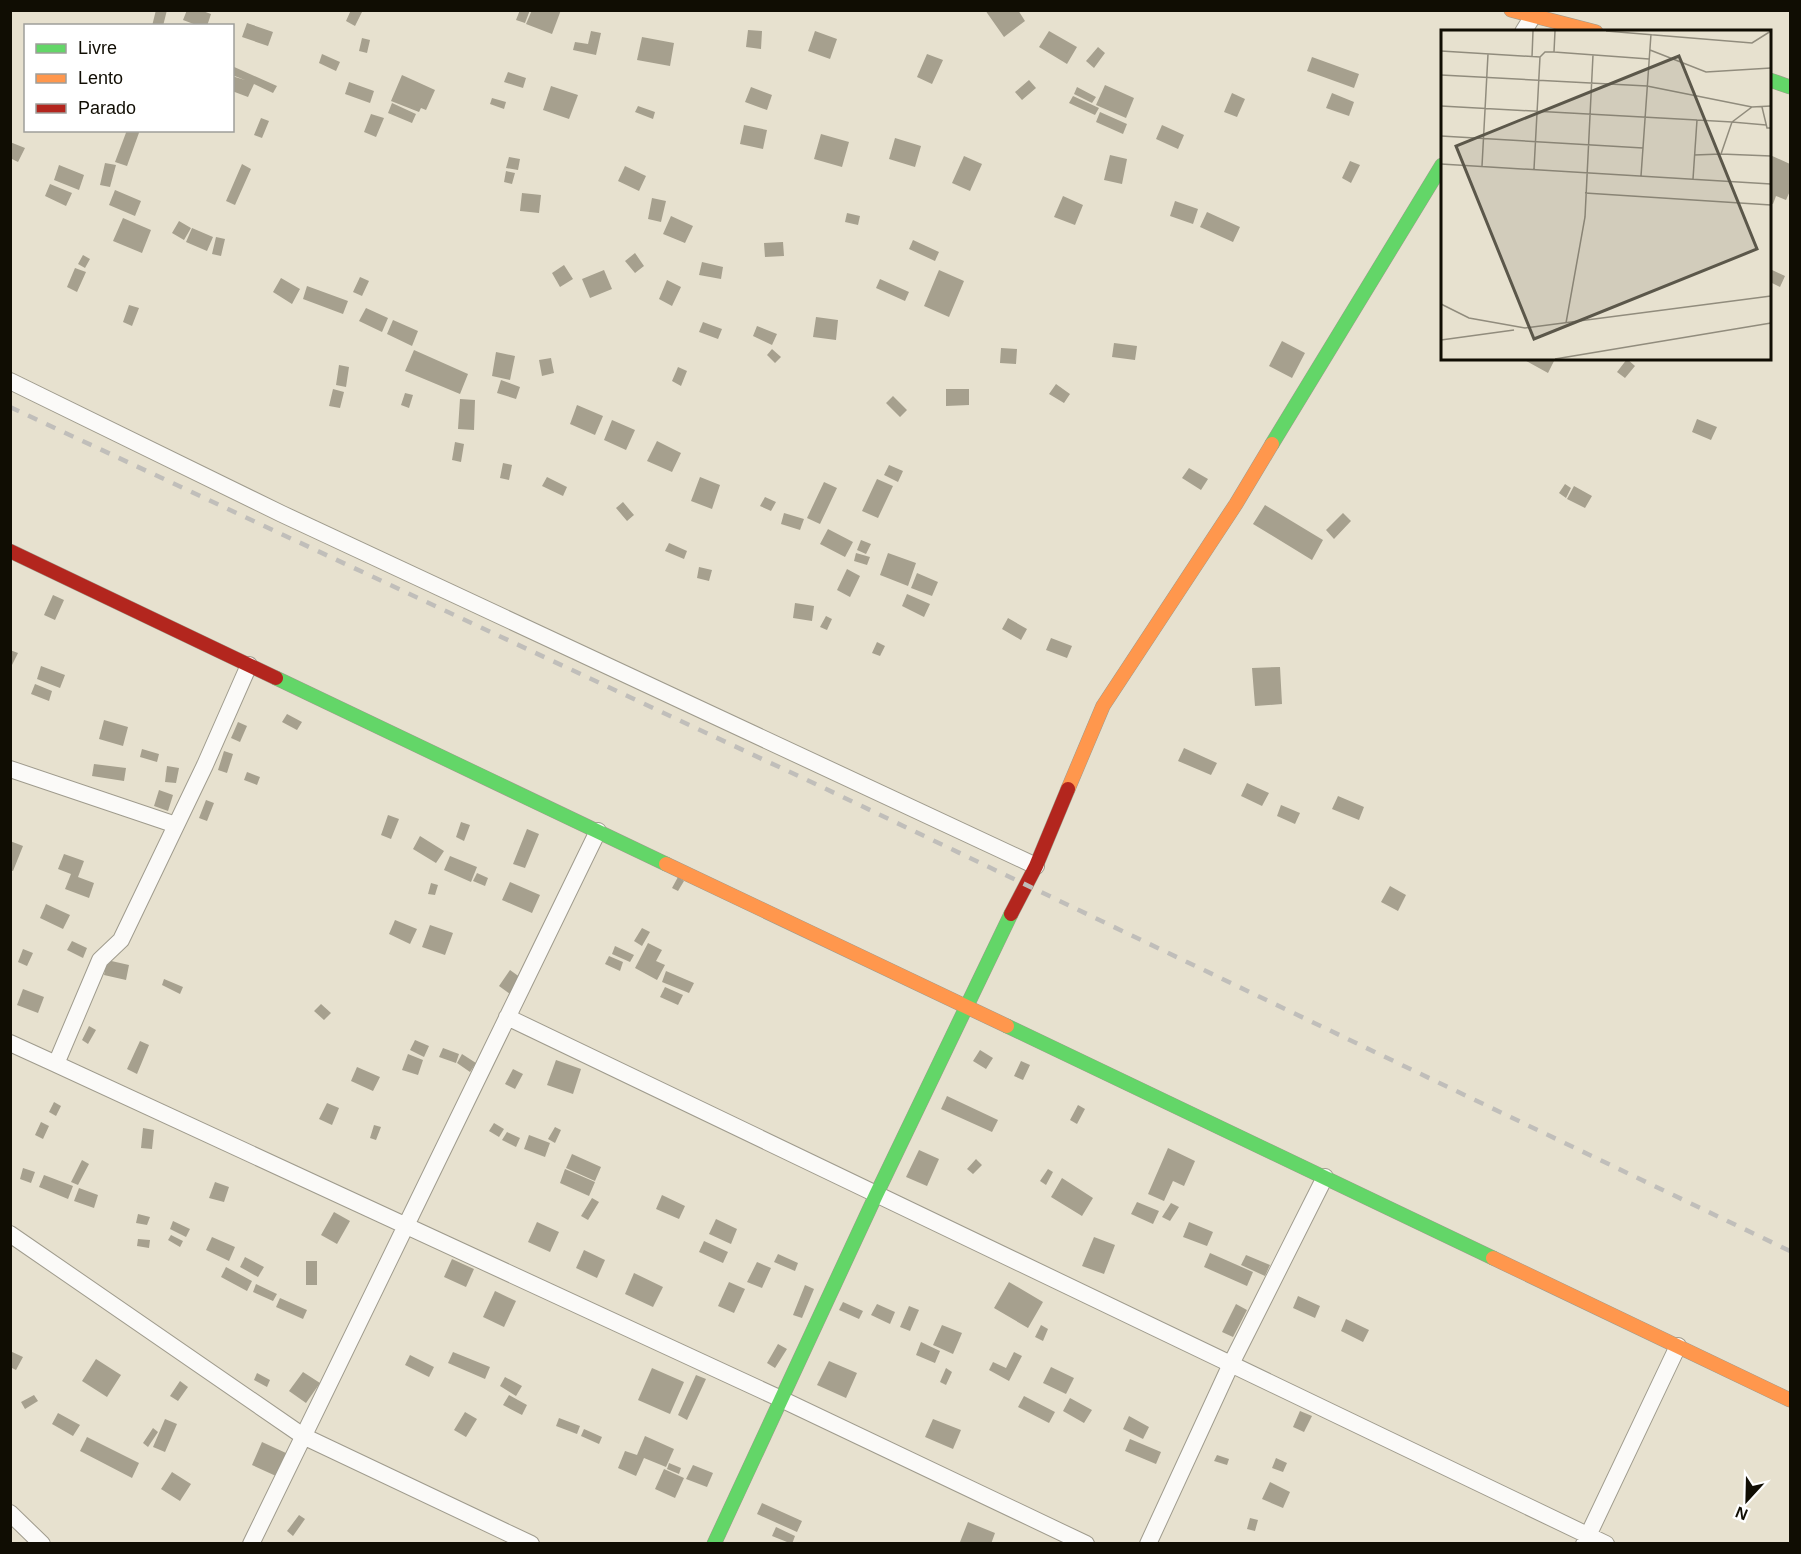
<svg xmlns="http://www.w3.org/2000/svg" width="1801" height="1554" font-family="Arial,sans-serif">
<style>
.building{fill:#a6a08e}
.lines{fill:none;stroke-linecap:round;stroke-linejoin:round}
.street-casing{stroke:#9f9b8d;stroke-width:18}
.fast-casing{stroke:#9f9b8d;stroke-width:15}
.slow-casing{stroke:#9f9b8d;stroke-width:15}
.jam-casing{stroke:#9f9b8d;stroke-width:15}
.street{stroke:#fbfaf8;stroke-width:16}
.fast{stroke:#63d668;stroke-width:14}
.slow{stroke:#ff974d;stroke-width:14}
.jam{stroke:#b3261e;stroke-width:14}
.rail{stroke:#c0beba;stroke-width:4.5;stroke-dasharray:10 10;stroke-linecap:butt}
.inset-road{fill:none;stroke:#918c7d;stroke-width:1.5}
.view{fill:#5b574a;fill-opacity:0.15;stroke:#5b574a;stroke-width:3}
.inset-edge{fill:none;stroke:#100d03;stroke-width:3}
</style>
<rect width="100%" height="100%" fill="#e7e1cf"/>
<path class="building" d="M156 10H167L163 26H152Z
M187 10H200L211 14 207 26H199L183 20Z
M351 10 362 12 355 26 346 21Z
M520 10H530L525 23 516 20Z
M532 10H561L552 34 526 24Z
M985 10H1018L1025 21 1004 37Z
M247 23 273 32 268 46 242 37Z
M748 30 762 31 761 49 746 47Z
M591 31 601 33 596 55 573 50 575 42 588 44Z
M815 31 837 39 830 59 808 51Z
M1049 31 1077 47 1067 64 1039 47Z
M642 37 674 43 670 66 637 60Z
M362 38 370 40 367 53 359 51Z
M1098 47 1105 53 1094 68 1086 61Z
M322 54 340 62 336 71 319 63Z
M927 54 943 60 932 84 917 77Z
M1312 57 1359 74 1354 88 1307 71Z
M232 66 277 86 273 93 254 84 248 97 232 91V76L245 80 232 75Z
M508 72 526 78 523 88 504 82Z
M402 75 435 90 426 110 421 108 419 112 391 101Z
M1029 80 1036 88 1022 100 1015 92Z
M349 82 374 91 370 103 345 94Z
M1105 85 1134 98 1126 118 1096 105Z
M551 86 578 95 569 119 543 110Z
M751 87 772 95 767 110 745 102Z
M1077 87 1096 97 1092 103 1074 94Z
M1232 93 1245 99 1237 117 1224 112Z
M1332 93 1354 102 1349 116 1326 108Z
M1073 96 1099 108 1095 115 1069 103Z
M492 98 506 102 504 109 490 104Z
M392 103 416 114 412 123 388 113Z
M638 106 655 112 653 119 635 112Z
M1100 112 1127 124 1123 134 1096 122Z
M371 114 384 118 376 137 364 132Z
M261 118 269 121 262 138 254 135Z
M744 125 767 130 763 149 740 144Z
M1162 125 1184 135 1178 149 1156 139Z
M127 130H140L127 166 115 162Z
M821 134 849 142 842 167 814 159Z
M895 138 921 146 915 167 889 159Z
M10 142 25 148 18 162 10 158Z
M1110 155 1127 159 1122 184 1104 180Z
M1770 155 1790 164V191L1786 200 1776 196 1773 204 1770 203Z
M964 156 982 164 970 191 952 183Z
M509 157 520 159 518 170 506 168Z
M1350 161 1360 165 1351 183 1342 178Z
M105 163 116 165 110 187 100 185Z
M242 164 251 169 235 205 226 201Z
M59 165 84 175 79 190 54 180Z
M625 166 646 176 639 191 618 181Z
M506 171 515 173 512 184 504 182Z
M50 184 72 193 66 206 45 196Z
M115 190 141 201 135 216 109 205Z
M522 193 541 195 539 213 520 211Z
M1063 196 1083 205 1075 225 1054 217Z
M652 198 666 201 661 222 648 219Z
M1175 201 1198 209 1193 224 1170 216Z
M1207 212 1240 227 1233 242 1200 227Z
M847 213 860 216 858 225 845 222Z
M671 216 693 226 685 243 663 234Z
M123 218 151 230 142 253 113 241Z
M179 221 191 228 184 240 172 233Z
M192 228 213 237 207 251 186 242Z
M216 237 225 239 221 256 212 254Z
M913 240 939 252 935 261 909 249Z
M783 242 784 256 765 257 764 243Z
M635 253 644 266 635 273 625 261Z
M83 255 90 259 85 268 78 264Z
M702 262 723 267 721 279 699 275Z
M564 265 573 279 560 287 552 273Z
M75 268 86 272 77 292 67 287Z
M1770 269 1785 276 1780 287 1770 282Z
M604 270 612 289 590 298 582 279Z
M939 270 964 281 949 317 924 306Z
M360 277 369 281 362 296 353 292Z
M281 278 300 289 292 304 273 292Z
M880 279 909 292 905 301 876 288Z
M667 280 681 287 672 306 659 299Z
M307 286 348 301 343 314 303 299Z
M129 305 139 308 132 326 123 322Z
M366 308 388 318 382 332 359 321Z
M816 317 838 320 836 340 813 337Z
M393 320 418 331 412 346 387 334Z
M703 322 722 329 718 339 699 332Z
M757 326 777 334 772 345 753 336Z
M1282 341 1305 353 1292 378 1269 366Z
M1114 343 1137 346 1135 360 1112 357Z
M1001 348 1017 349 1016 364 1000 363Z
M772 349 781 357 775 363 767 355Z
M414 350 468 374 460 394 405 371Z
M496 352 515 356 510 380 492 376Z
M551 358 554 373 542 376 539 360Z
M1521 358H1554L1555 359 1548 373Z
M1627 359 1635 366 1625 378 1617 372Z
M339 365 349 367 346 387 336 385Z
M678 367 687 371 681 386 672 381Z
M501 380 520 387 516 399 497 393Z
M1056 384 1070 394 1064 403 1049 394Z
M333 389 344 392 340 408 329 406Z
M946 389H969V405L946 406Z
M405 393 413 395 409 408 401 405Z
M893 396 907 410 900 417 886 403Z
M460 399 475 400 474 430 458 429Z
M577 405 603 416 595 435 570 424Z
M1697 419 1717 427 1711 440 1692 432Z
M612 420 635 430 626 450 604 440Z
M657 441 681 453 672 472 647 461Z
M455 442 464 444 461 462 452 460Z
M503 463 512 465 509 480 500 478Z
M889 465 903 471 898 482 884 475Z
M1189 468 1208 479 1201 490 1182 478Z
M547 477 567 487 563 496 542 486Z
M700 477 720 485 712 509 691 501Z
M877 479 893 486 878 518 862 511Z
M824 482 837 488 820 524 807 518Z
M1565 484 1571 488 1566 498 1559 493Z
M1574 486 1592 496 1585 508 1567 499Z
M765 497 776 502 771 511 760 506Z
M623 502 634 515 627 521 616 508Z
M1265 505 1323 540 1312 560 1253 524Z
M784 513 804 519 800 530 781 524Z
M1343 513 1351 521 1334 539 1326 530Z
M828 529 853 542 845 557 820 544Z
M861 540 871 544 866 554 857 550Z
M669 543 687 551 684 559 665 551Z
M856 553 870 557 867 565 854 561Z
M888 553 916 563 908 586 880 575Z
M699 567 712 570 709 581 697 578Z
M847 569 860 576 850 597 837 590Z
M917 573 938 582 932 596 911 588Z
M907 594 930 604 924 617 902 606Z
M53 595 64 600 55 620 44 615Z
M795 603 814 606 812 621 793 618Z
M826 616 832 619 827 630 820 627Z
M1008 618 1027 629 1021 640 1002 629Z
M1051 638 1072 646 1067 658 1046 650Z
M877 642 885 646 880 656 872 653Z
M10 650 18 653 10 669Z
M41 666 65 675 60 688 37 679Z
M1280 667 1282 704 1255 706 1252 668Z
M35 684 52 691 49 701 31 694Z
M287 714 302 722 297 730 282 722Z
M104 720 128 727 123 746 99 739Z
M238 722 247 726 240 742 231 738Z
M1184 748 1217 763 1211 775 1178 761Z
M142 749 159 754 157 762 140 757Z
M224 751 233 754 227 773 218 770Z
M94 764 126 768 124 781 92 776Z
M167 766 179 768 176 783 165 782Z
M247 772 260 777 257 785 244 780Z
M1247 783 1269 793 1262 806 1241 796Z
M159 790 173 795 168 811 154 806Z
M1338 796 1364 807 1359 820 1332 809Z
M206 800 214 803 207 821 199 818Z
M1281 805 1300 813 1295 824 1277 816Z
M388 815 399 819 391 839 381 835Z
M461 822 470 825 464 841 456 837Z
M527 829 539 834 525 868 513 864Z
M420 836 444 851 436 863 413 849Z
M10 841 23 846 13 871 10 870Z
M64 854 84 861 78 877 94 883 89 898 65 889 71 874 58 869Z
M450 856 477 867 471 882 444 870Z
M477 873 488 878 485 886 473 881Z
M678 877 684 881 678 891 672 888Z
M510 882 540 895 532 913 502 900Z
M431 883 438 885 435 895 428 894Z
M1390 886 1406 895 1398 911 1381 902Z
M46 904 70 915 63 929 40 918Z
M395 920 417 929 410 944 389 934Z
M430 925 453 933 445 955 422 947Z
M642 928 650 932 642 946 634 941Z
M72 941 87 948 83 958 67 950Z
M648 943 662 950 656 961 665 965 657 980 635 968Z
M615 946 634 955 630 962 612 954Z
M23 949 33 953 27 966 18 962Z
M609 956 623 962 620 971 605 964Z
M107 960 129 965 126 980 104 975Z
M510 970 528 983 517 999 499 986Z
M666 971 694 983 689 993 662 982Z
M164 979 183 987 180 994 162 985Z
M665 987 683 995 678 1005 660 997Z
M23 989 44 997 38 1013 17 1005Z
M321 1004 331 1013 324 1020 314 1011Z
M89 1026 96 1030 88 1044 82 1040Z
M415 1040 429 1046 424 1057 410 1050Z
M140 1041 149 1045 137 1074 127 1069Z
M443 1048 459 1054 456 1063 439 1057Z
M980 1050 993 1058 986 1069 973 1061Z
M408 1054 423 1060 418 1075 402 1070Z
M462 1054 476 1063 470 1072 457 1063Z
M556 1060 581 1069 573 1094 547 1085Z
M1021 1061 1030 1065 1023 1080 1014 1076Z
M357 1067 380 1077 373 1091 351 1081Z
M513 1069 523 1074 515 1089 505 1084Z
M947 1096 998 1120 992 1132 941 1109Z
M54 1102 61 1106 56 1116 49 1112Z
M327 1103 339 1108 332 1125 319 1119Z
M1078 1105 1085 1109 1077 1124 1070 1120Z
M41 1122 49 1126 43 1139 35 1135Z
M494 1123 504 1129 499 1137 489 1131Z
M374 1125 381 1127 376 1140 370 1138Z
M555 1127 561 1130 555 1143 548 1139Z
M143 1128 154 1130 152 1149 141 1148Z
M507 1132 520 1138 516 1147 502 1140Z
M529 1135 550 1143 545 1157 524 1149Z
M1168 1148 1195 1161 1184 1186 1173 1181 1164 1201 1148 1194Z
M919 1150 939 1159 927 1186 906 1177Z
M572 1154 601 1167 595 1181 566 1168Z
M976 1159 982 1165 973 1174 967 1169Z
M82 1160 89 1164 78 1185 71 1182Z
M23 1168 35 1172 31 1183 20 1179Z
M565 1169 595 1182 589 1196 560 1183Z
M1048 1169 1053 1172 1046 1185 1040 1181Z
M44 1175 73 1186 68 1199 39 1187Z
M1062 1178 1093 1198 1082 1216 1051 1197Z
M215 1182 229 1187 224 1202 209 1198Z
M79 1188 98 1195 94 1208 74 1201Z
M662 1195 685 1206 679 1219 656 1209Z
M592 1198 599 1202 588 1220 581 1216Z
M1137 1202 1159 1211 1153 1224 1131 1214Z
M1171 1203 1179 1207 1170 1221 1162 1217Z
M334 1212 350 1221 337 1244 321 1235Z
M138 1214 150 1217 147 1225 136 1223Z
M716 1219 737 1229 731 1244 709 1234Z
M173 1221 190 1229 186 1237 170 1229Z
M537 1222 559 1232 550 1252 528 1242Z
M1189 1222 1213 1232 1207 1246 1183 1237Z
M171 1235 183 1241 180 1247 168 1240Z
M212 1237 235 1247 229 1261 206 1250Z
M1094 1237 1115 1245 1104 1274 1082 1266Z
M138 1239 150 1240 149 1248 137 1246Z
M704 1241 728 1252 723 1263 699 1252Z
M584 1250 605 1260 597 1278 576 1268Z
M1210 1253 1253 1272 1247 1286 1204 1267Z
M778 1254 798 1263 795 1271 774 1262Z
M1246 1255 1270 1265 1265 1276 1241 1265Z
M245 1257 264 1267 258 1277 240 1267Z
M452 1259 474 1269 466 1287 444 1277Z
M306 1261H317V1285H306Z
M757 1262 771 1268 762 1288 747 1282Z
M226 1267 252 1281 247 1291 221 1277Z
M634 1273 663 1287 653 1307 625 1294Z
M729 1282 745 1289 734 1313 718 1306Z
M1009 1282 1043 1302 1028 1328 994 1308Z
M256 1284 277 1294 273 1301 253 1292Z
M805 1285 814 1289 802 1318 793 1315Z
M495 1291 516 1301 504 1327 483 1317Z
M1298 1296 1320 1306 1315 1318 1293 1308Z
M280 1298 307 1310 303 1319 276 1307Z
M843 1302 863 1311 859 1319 839 1310Z
M877 1304 895 1312 890 1324 871 1315Z
M1236 1304 1247 1310 1233 1337 1222 1332Z
M909 1306 919 1310 910 1331 900 1327Z
M1346 1319 1369 1330 1363 1342 1341 1331Z
M942 1325 962 1333 953 1354 933 1345Z
M1041 1325 1048 1329 1043 1341 1035 1337Z
M921 1342 940 1351 935 1363 916 1355Z
M778 1344 787 1349 775 1368 767 1363Z
M10 1351 23 1357 16 1370 10 1367Z
M453 1352 490 1367 485 1379 448 1363Z
M1014 1352 1022 1356 1009 1381 989 1370 993 1362 1006 1368Z
M410 1355 434 1367 429 1377 405 1365Z
M96 1359 121 1375 107 1397 82 1381Z
M829 1361 857 1373 846 1398 817 1385Z
M1051 1367 1074 1378 1066 1394 1043 1383Z
M652 1368 684 1382 670 1414 638 1400Z
M946 1368 952 1372 946 1385 940 1382Z
M303 1372 320 1383 306 1403 289 1391Z
M257 1373 270 1380 267 1387 254 1380Z
M696 1375 706 1379 687 1420 678 1415Z
M505 1377 522 1386 516 1396 500 1386Z
M180 1381 188 1387 178 1401 170 1396Z
M34 1395 38 1401 25 1409 21 1402Z
M509 1395 527 1405 522 1415 503 1405Z
M1024 1396 1055 1412 1049 1423 1018 1407Z
M1070 1398 1092 1410 1084 1423 1063 1411Z
M1300 1411 1312 1416 1304 1432 1293 1427Z
M465 1412 477 1419 466 1437 454 1430Z
M58 1413 80 1425 73 1436 52 1424Z
M1129 1416 1149 1427 1143 1439 1123 1429Z
M559 1418 580 1426 577 1434 556 1426Z
M165 1419 177 1424 165 1452 153 1447Z
M933 1419 961 1430 953 1449 925 1437Z
M153 1428 158 1432 148 1447 143 1443Z
M584 1429 602 1437 599 1444 581 1436Z
M645 1436 674 1449 666 1467 644 1458 636 1476 618 1468 625 1451 637 1455Z
M87 1437 139 1463 132 1478 80 1451Z
M1130 1439 1161 1452 1156 1464 1125 1451Z
M262 1442 286 1453 276 1476 252 1465Z
M1217 1455 1229 1459 1227 1465 1214 1461Z
M1276 1458 1287 1463 1283 1472 1272 1468Z
M669 1463 681 1468 679 1474 667 1469Z
M693 1465 713 1473 707 1487 686 1479Z
M664 1469 684 1478 675 1498 655 1489Z
M172 1472 191 1484 180 1501 161 1489Z
M1270 1482 1290 1492 1283 1508 1262 1499Z
M762 1503 802 1521 797 1532 757 1514Z
M299 1515 305 1519 293 1536 287 1531Z
M1250 1518 1258 1520 1255 1531 1247 1529Z
M968 1522 995 1533 991 1544H963L960 1542Z
M776 1527 795 1536 792 1544 772 1536Z"/>
<g class="lines">
<defs>
<path id="street" d="M1523 32 1533 16
M10 381 282 514 1036 866
M10 769 176 825
M507 1017 1606 1544
M10 1043 56 1064 100 960 121 940 205 765 249 665
M56 1064 781 1399 1086 1544
M10 1234 303 1436 531 1544
M10 1513 42 1544
M251 1544 598 831
M1148 1544 1231 1364 1325 1177
M1584 1544 1678 1346"/>
<path id="fast" d="M1770 80 1790 87
M1272 444 1442 165
M276 678 666 864
M1007 1026 1493 1258
M714 1544 876 1195 1011 914"/>
<path id="slow" d="M1511 10 1596 32
M1068 789 1103 706 1236 504 1272 444
M666 864 1007 1026
M1493 1258 1790 1400"/>
<path id="jam" d="M10 551 276 678
M1011 914 1036 866 1068 789"/>
</defs>
<use href="#street" class="street-casing"/>
<use href="#fast" class="fast-casing"/>
<use href="#slow" class="slow-casing"/>
<use href="#jam" class="jam-casing"/>
<use href="#street" class="street"/>
<use href="#fast" class="fast"/>
<use href="#slow" class="slow"/>
<use href="#jam" class="jam"/>
<path class="rail" d="M10 407 824 788 1790 1251"/>
</g>
<g transform="translate(1441 30)">
<rect width="330" height="330" fill="#e7e1cf"/>
<path class="inset-road" d="M165 1 311 13 330 1M209 20 265 42 330 38M0 21 99 27 104 22H113L114 1M113 22 208 29M91 27 92 1M0 45 206 56 311 77M0 76 256 90M321 77 326 98H330M0 106 202 118M280 124 330 126M253 125 280 124 291 92 325 95M0 134 330 154M41 136 47 24M93 139 99 27M200 146 210 4M252 149 256 90 291 92 311 77 330 76M144 163 330 175M0 274 28 288 84 298 330 266M125 293 144 187 152 25M0 310 73 300M114 329 330 293"/>
<path class="view" d="M238 26 316 219 93 309 15 116Z"/>
<rect width="330" height="330" class="inset-edge"/>
</g>
<rect width="1801" height="1554" fill="none" stroke="#100d03" stroke-width="24"/>
<rect x="24" y="24" width="210" height="108" fill="#ffffff" stroke="#9f9e9a" stroke-width="1.5"/>
<rect x="36" y="44" width="30" height="9" fill="#63d668" stroke="#9f9e9a" stroke-width="1.5"/>
<text x="78" y="54" font-size="18" fill="#100d03">Livre</text>
<rect x="36" y="74" width="30" height="9" fill="#ff974d" stroke="#9f9e9a" stroke-width="1.5"/>
<text x="78" y="84" font-size="18" fill="#100d03">Lento</text>
<rect x="36" y="104" width="30" height="9" fill="#b3261e" stroke="#9f9e9a" stroke-width="1.5"/>
<text x="78" y="114" font-size="18" fill="#100d03">Parado</text>
<g transform="translate(1747 1500) rotate(202)" stroke="#ffffff" stroke-width="4.5" paint-order="stroke">
<path d="M0-4.5L10 22L0 15L-10 22Z" fill="#100d03"/>
<text y="-9" font-size="16" font-weight="bold" text-anchor="middle" fill="#100d03">N</text>
</g>
</svg>
